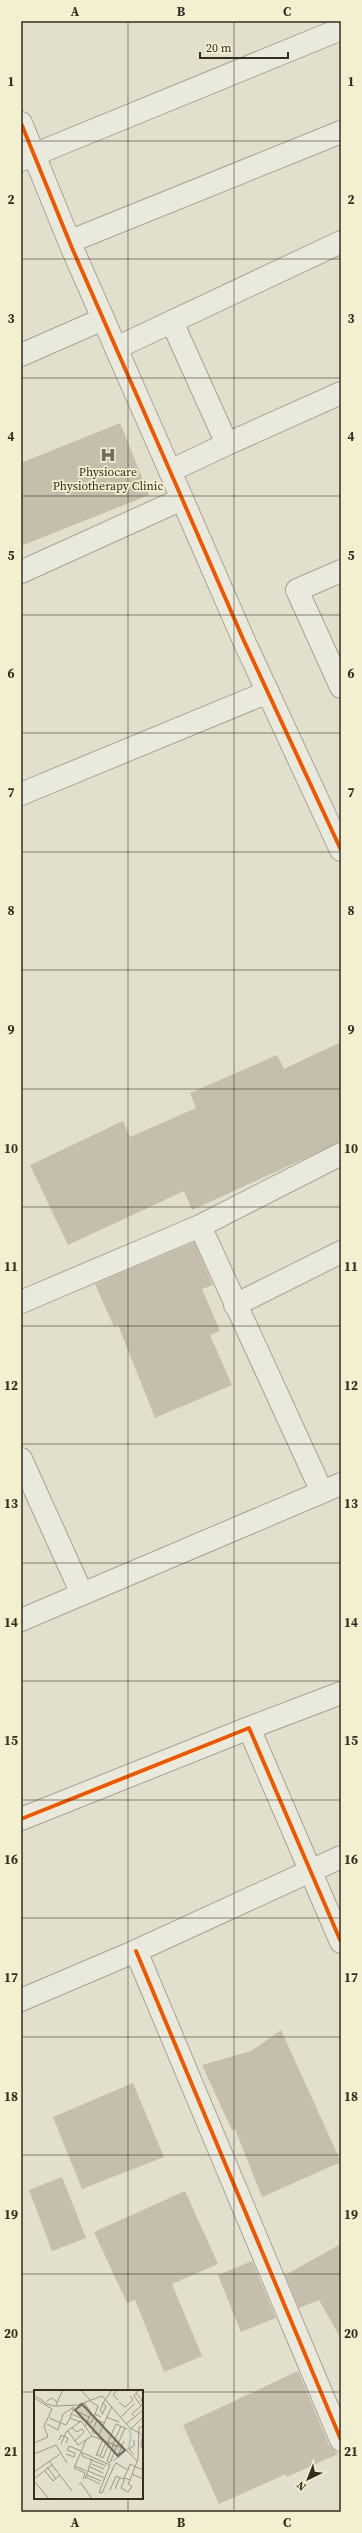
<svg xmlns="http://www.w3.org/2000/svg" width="362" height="2533" font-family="'Source Serif 4',serif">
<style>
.building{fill:#c6bead}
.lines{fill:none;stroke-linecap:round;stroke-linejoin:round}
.minor-casing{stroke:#a7a395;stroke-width:24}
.tertiary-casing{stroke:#a7a395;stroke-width:24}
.minor{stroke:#eae9dd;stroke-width:22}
.tertiary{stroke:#eae9dd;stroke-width:22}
.cycleway-casing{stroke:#f3f0d1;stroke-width:6}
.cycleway{stroke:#e8590c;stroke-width:4}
.grid{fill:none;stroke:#352d1e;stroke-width:1;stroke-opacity:0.55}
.labels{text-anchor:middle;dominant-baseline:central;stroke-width:3.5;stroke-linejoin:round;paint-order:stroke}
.poi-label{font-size:12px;fill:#352d1e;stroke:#f3f0d1}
.inset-river{fill:none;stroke:#b7c8c0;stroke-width:2}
.inset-road{fill:none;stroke:#9d9886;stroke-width:1}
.view{fill:#726b5b;fill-opacity:0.15;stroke:#726b5b;stroke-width:2}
.inset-edge{fill:none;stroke:#352d1e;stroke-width:2}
.neatline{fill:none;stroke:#352d1e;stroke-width:1.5}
.grid-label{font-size:13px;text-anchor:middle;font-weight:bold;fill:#352d1e}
</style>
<rect width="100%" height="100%" fill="#e2dfcc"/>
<path class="building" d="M120 423 149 495 21 546V463Z
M341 1042V1142L192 1210 184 1191 68 1245 30 1165 123 1121 130 1137 196 1108 190 1093 277 1055 284 1069Z
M194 1242 213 1285 202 1289 220 1331 210 1335 232 1385 155 1418 118 1325 114 1327 95 1284Z
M281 2030 341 2162 262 2197 235 2129 232 2130 202 2065 251 2051Z
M133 2083 164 2157 82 2189 53 2117Z
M62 2177 86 2238 52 2251 29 2190Z
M185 2191 218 2264 172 2284 202 2356 164 2372 135 2300 127 2303 94 2232Z
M341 2244V2339L319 2300 299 2308 285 2275Z
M252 2261 276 2318 241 2332 218 2275Z
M298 2371 329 2445 338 2454 287 2477 286 2474 219 2504 183 2425Z"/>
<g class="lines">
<defs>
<path id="minor" d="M21 160 341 29
M71 241 341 132
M172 322 227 444 341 393
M116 348 341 242
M21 355 103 319
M170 471 227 444
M341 571 297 590 341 687
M21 572 182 499
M21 794 268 692
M200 1226 322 1492
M21 1302 200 1226 341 1154
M235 1305 341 1252
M21 1459 82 1594
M21 1620 341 1484
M249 1728 341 1693
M21 1819 249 1728 341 1942
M136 1951 341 2440"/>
<path id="tertiary" d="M21 123 72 248 170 471 244 641 341 850
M21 2000 136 1951 341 1857"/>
</defs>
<use href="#minor" class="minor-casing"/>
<use href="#tertiary" class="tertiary-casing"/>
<use href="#minor" class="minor"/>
<use href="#tertiary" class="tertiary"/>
<defs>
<path id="cycleway" d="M21 123 72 248 170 471 244 641 341 850
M21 1819 249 1728 341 1942
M136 1951 341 2440"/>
</defs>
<use href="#cycleway" class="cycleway-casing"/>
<use href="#cycleway" class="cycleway"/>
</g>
<path class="grid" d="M128 21V2391M234 21V2512M21 141H341M21 259H341M21 378H341M21 496H341M21 615H341M21 733H341M21 852H341M21 970H341M21 1089H341M21 1207H341M21 1326H341M21 1444H341M21 1563H341M21 1681H341M21 1800H341M21 1918H341M21 2037H341M21 2155H341M21 2274H341M21 2392H35M142 2392H341M128 2498V2512"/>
<defs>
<symbol id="hospital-bare" viewBox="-9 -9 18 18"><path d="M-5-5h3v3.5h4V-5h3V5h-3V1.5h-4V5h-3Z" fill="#726b5b" stroke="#f3f0d1" stroke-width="2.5" paint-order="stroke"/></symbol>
</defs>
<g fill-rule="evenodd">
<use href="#hospital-bare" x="97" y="444" width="22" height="22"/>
</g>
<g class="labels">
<g class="poi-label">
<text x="108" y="472">Physiocare<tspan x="108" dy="14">Physiotherapy Clinic</tspan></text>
</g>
</g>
<g transform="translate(34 2390)">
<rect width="109" height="109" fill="#e2dfcc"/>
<path class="inset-river" d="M79 71 95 58 97 44 95 39"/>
<path class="inset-road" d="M47 0 56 10M83 0 79 5 84 10M104 1 100 6 107 16M102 3 108 10 106 12M0 5 13 14 20 16 44 15 68 6 96 38 109 45M0 8 18 19 10 36 14 47 0 53M13 11 18 8 23 12M56 11 64 16 61 24 67 27M50 12 57 23 51 36M85 12 91 17 99 10 96 6M22 15 29 0M40 17 36 28 46 32M40 20 55 27M69 23 66 21 69 13M38 24 57 33 61 24M68 25 72 16 69 13 78 0M100 26 98 24 109 14M72 27 85 32M87 27 101 13M15 28 32 35 36 28M13 34 24 40 29 24 40 17M92 34 109 20M38 38 43 42 48 39 50 42 41 51M97 39 109 27M34 41 44 55 58 46M109 41 107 55 109 60M65 45 58 42 63 30 70 33M64 47 78 16M25 50 27 45 34 48 32 53M52 50 47 62 76 75M74 52 82 34 93 39M27 54 32 42 47 31 58 46 91 59 103 71M79 54 87 36M83 56 91 38M82 57 79 55 73 71 76 73 83 55M47 62 40 78 51 83 49 89M41 63 33 60 35 56 47 61M49 63 48 66 72 76M0 64 22 55 33 73M32 64 40 67 41 63M62 64 69 68 75 54 73 53M100 65 95 59 100 56V50M62 66 69 49M66 66 72 52M84 66 90 51M15 71 38 101M58 74 70 79M76 75 65 102 68 103 80 76M41 76 52 81M80 76 82 73 94 80 96 74 109 80M13 77 22 89M56 77 69 83M11 81 19 91 26 85M54 81 71 88M0 82 26 64M98 84 109 89M53 85 67 91M52 87 66 94M91 88 96 90 94 94 98 96 94 102 87 98ZM0 89 18 75M51 89 58 69M96 90 104 69 105 37H109M0 91 15 109M45 94 47 93 58 109M81 99 86 87M76 100 82 86 89 89 94 80"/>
<path class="view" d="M48 14 91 60 84 66 41 20Z"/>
<rect width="109" height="109" class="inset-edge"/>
</g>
<rect width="362" height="2533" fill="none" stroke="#f3f0d1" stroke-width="44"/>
<g transform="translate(308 2479) rotate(223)" stroke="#f3f0d1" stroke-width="3" paint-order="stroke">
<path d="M0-3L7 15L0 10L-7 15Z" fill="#352d1e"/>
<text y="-6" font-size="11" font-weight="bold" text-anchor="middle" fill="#352d1e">N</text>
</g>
<path d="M200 52v6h88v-6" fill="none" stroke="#352d1e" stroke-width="2"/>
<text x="206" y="52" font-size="12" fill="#352d1e" stroke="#f3f0d1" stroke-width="3" paint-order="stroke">20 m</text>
<rect x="22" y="22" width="318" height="2489" class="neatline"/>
<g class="grid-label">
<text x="75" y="16">A</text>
<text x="181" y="16">B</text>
<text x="287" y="16">C</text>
<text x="11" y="86">1</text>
<text x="351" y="86">1</text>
<text x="11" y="204">2</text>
<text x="351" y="204">2</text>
<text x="11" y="323">3</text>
<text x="351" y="323">3</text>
<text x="11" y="441">4</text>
<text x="351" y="441">4</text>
<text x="11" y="560">5</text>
<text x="351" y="560">5</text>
<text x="11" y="678">6</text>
<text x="351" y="678">6</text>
<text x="11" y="797">7</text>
<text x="351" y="797">7</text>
<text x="11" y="915">8</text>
<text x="351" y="915">8</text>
<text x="11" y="1034">9</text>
<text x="351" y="1034">9</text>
<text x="11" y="1153">10</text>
<text x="351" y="1153">10</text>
<text x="11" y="1271">11</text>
<text x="351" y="1271">11</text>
<text x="11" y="1390">12</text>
<text x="351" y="1390">12</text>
<text x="11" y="1508">13</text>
<text x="351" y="1508">13</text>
<text x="11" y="1627">14</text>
<text x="351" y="1627">14</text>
<text x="11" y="1745">15</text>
<text x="351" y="1745">15</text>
<text x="11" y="1864">16</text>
<text x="351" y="1864">16</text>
<text x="11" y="1982">17</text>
<text x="351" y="1982">17</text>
<text x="11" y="2101">18</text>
<text x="351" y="2101">18</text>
<text x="11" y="2219">19</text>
<text x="351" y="2219">19</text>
<text x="11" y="2338">20</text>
<text x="351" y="2338">20</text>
<text x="11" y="2456">21</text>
<text x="351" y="2456">21</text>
<text x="75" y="2527">A</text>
<text x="181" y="2527">B</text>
<text x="287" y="2527">C</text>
</g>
</svg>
